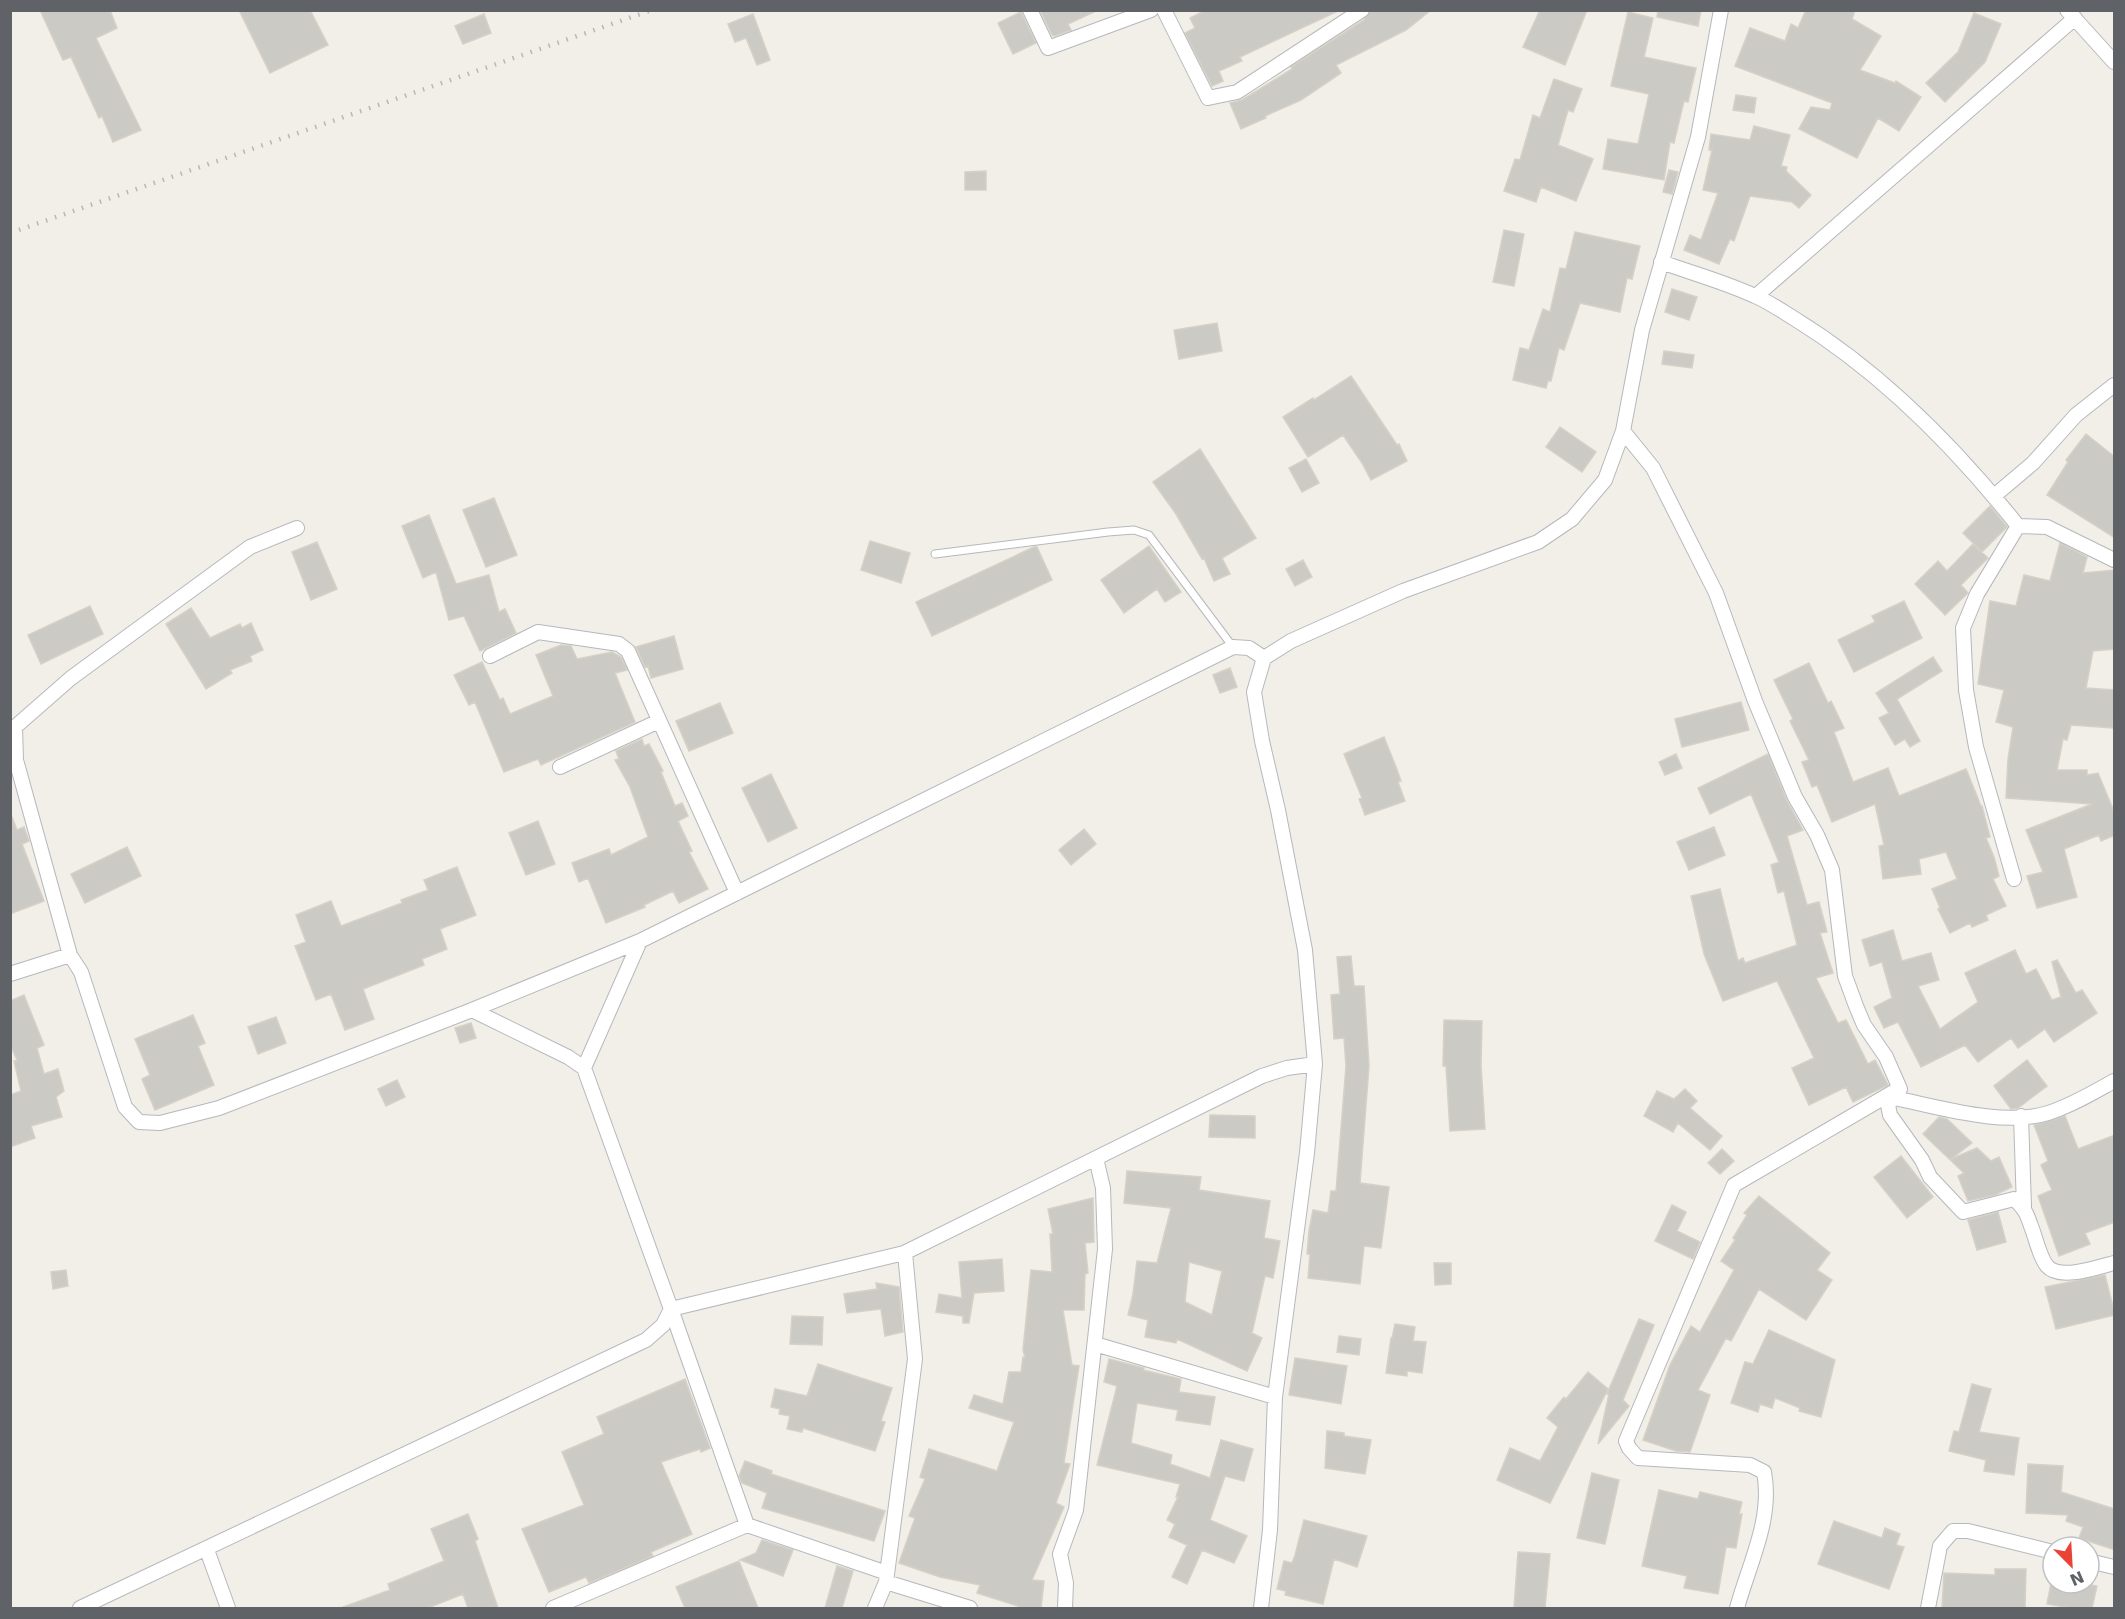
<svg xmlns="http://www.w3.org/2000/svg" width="2125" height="1619" font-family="'DejaVu Sans',sans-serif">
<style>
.building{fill:#cccac5;stroke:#d6d1c6;stroke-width:1.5;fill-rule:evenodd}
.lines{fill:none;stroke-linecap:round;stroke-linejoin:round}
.service-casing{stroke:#b5b8bc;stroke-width:9}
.minor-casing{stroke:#b5b8bc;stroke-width:16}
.service{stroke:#fff;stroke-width:7}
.minor{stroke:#fff;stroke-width:14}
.rail{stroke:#b6b7b8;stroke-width:4.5;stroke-dasharray:1.5 8;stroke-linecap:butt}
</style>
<rect width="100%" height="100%" fill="#f1efe8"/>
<path class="building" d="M40 10H110L117 28 96 38 141 130 113 142 102 116 99 118 71 57 63 60Z
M239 10H310L328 45 270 73Z
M1040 10H1098L1068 24 1071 30 1054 36 1052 35Z
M1206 10H1340L1240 57 1242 61 1219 71 1223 81 1212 86 1185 33 1195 28 1190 18Z
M1371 10H1431L1406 30 1336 65 1341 73 1301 100 1265 116 1266 118 1241 129 1230 103 1242 100 1292 69 1291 67 1364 20Z
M1540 10H1587L1565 65 1523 47Z
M1658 10H1701L1698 26 1657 17Z
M1806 10H1855L1852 19 1881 36 1860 70 1895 83 1896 81 1921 97 1899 131 1878 118 1857 158 1799 129 1811 107 1830 110 1832 103 1735 66 1750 28 1785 41 1791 24 1798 28Z
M1021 12 1036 43 1013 54 998 23Z
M1628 12 1653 18 1644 57 1696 68 1688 102 1684 101 1674 143 1670 142 1664 180 1603 169 1608 139 1638 144 1649 94 1611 86Z
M1974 13 2001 24 1985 62 1945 102 1926 83 1958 52Z
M484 14 491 33 463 44 455 26Z
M753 14 770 60 757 65 746 38 735 42 728 24Z
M1554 79 1582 89 1573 112 1568 110 1558 145 1593 159 1576 201 1541 187 1536 202 1504 191 1515 159 1520 160 1533 115 1540 118Z
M1736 95 1756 98 1754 113 1733 110Z
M1754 126 1790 135 1781 166 1787 167 1786 171 1811 195 1799 208 1792 202 1750 196 1734 241 1730 239 1719 264 1684 250 1690 235 1701 240 1718 193 1703 190 1712 150H1709L1711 134 1750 140Z
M1669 170 1678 172 1672 194 1663 192Z
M986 171V190H965V172Z
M1504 230 1524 234 1514 286 1493 282Z
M1575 232 1640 246 1632 279 1627 278 1620 312 1580 303 1564 350 1559 348 1551 381H1548L1546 388 1513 380 1520 348 1529 350 1543 309 1550 312 1560 268 1566 269Z
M1672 289 1697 297 1689 320 1665 312Z
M1217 323 1222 351 1179 359 1174 330Z
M1664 351 1694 355 1692 368 1662 364Z
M1351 376 1397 445 1399 444 1407 461 1371 480 1362 463 1343 435 1308 457 1283 417 1313 398 1314 400Z
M1560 427 1596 452 1582 472 1546 447Z
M2086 434 2115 457V538L2047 495 2068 462 2066 460Z
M1200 449 1256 538 1222 558 1230 574 1214 581 1204 558 1202 559 1176 514 1153 482Z
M1306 459 1319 483 1302 492 1289 468Z
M494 498 517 555 486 567 463 510Z
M1990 506 2007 527 1982 552 1963 533Z
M429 515 456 584 489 575 499 612 505 609 516 633 480 651 464 616 449 620 436 572 423 578 402 526Z
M870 541 910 553 901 583 861 570Z
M317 542 337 589 311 600 292 552Z
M2060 543 2087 557 2083 573 2115 570V649L2093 651 2086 688 2115 690 2113 728 2071 725 2067 740 2063 739 2057 770H2087V775L2098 773 2115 814V835L2101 841 2099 835 2064 849 2077 897 2037 908 2027 876 2043 872 2026 830 2092 804 2006 798 2008 759 2013 727 1996 722 2004 690 1978 684 1990 601 2016 606 2024 575 2050 581Z
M1973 544 1988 558 1961 585 1968 593 1945 615 1915 584 1938 561 1947 571Z
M1149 546 1181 592 1165 602 1157 589 1124 613 1101 580Z
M1034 547H1037L1052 580 932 636 916 602Z
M1303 560 1312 577 1295 586 1286 569Z
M1904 601 1922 638 1854 672 1838 640 1875 622 1872 616Z
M90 606 103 634 41 664 28 635Z
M191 608 210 638 240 624 242 628 251 623 263 650 250 656 252 661 230 670 232 673 206 689 166 624Z
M674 636 683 669 651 678 648 666 645 667 636 647Z
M561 645 571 646 577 659 612 652 621 657 627 670 615 673 635 722 541 765 538 759 504 772 475 702 469 705 454 675 482 662 500 700 503 698 510 714 553 696 536 655Z
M1933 657 1942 671 1897 699 1920 741 1910 747 1905 739 1895 745 1879 718 1889 713 1876 693Z
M1809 663 1828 703 1831 701 1844 728 1834 732 1853 782 1888 768 1899 796 1966 769 1981 806H1982L1990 837 1986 838 1994 857 1999 876 1993 879 2006 906 1986 915 1988 920 1972 927 1970 923 1950 933 1938 909 1940 908 1932 889 1957 879 1946 852 1919 859 1921 874 1883 879 1879 846 1884 845 1875 804 1832 822 1817 785 1812 787 1802 762 1809 760 1790 721 1793 719 1774 680Z
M1230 668 1237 687 1220 693 1213 675Z
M1741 702 1749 730 1682 747 1675 719Z
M720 703 733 733 689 751 676 721Z
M1384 737 1396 767 1401 781 1398 782 1405 801 1365 815 1359 799 1362 798 1344 754Z
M642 739 644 746 649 744 663 771 661 772 675 806 682 803 688 816 678 821 692 851 689 852 708 889 679 903 673 891 644 905 645 907 606 923 588 878 579 882 572 863 609 849 611 855 648 837 630 787 615 760 619 759 616 751Z
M1676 754 1682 768 1665 775 1659 762Z
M1768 754 1787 801 1803 830 1787 836 1807 905 1819 902 1827 932 1820 933 1833 973 1816 978 1838 1023 1846 1020 1868 1064 1875 1060 1888 1085 1853 1102 1846 1087 1809 1105 1792 1068 1814 1058 1777 981 1723 1001 1704 954 1691 896 1720 889 1738 961 1743 958 1745 963 1797 945 1784 891 1778 893 1771 865 1779 862 1751 794 1710 814 1698 788Z
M771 774 797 828 768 842 742 788Z
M12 817 17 830 24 827 29 841 22 844 44 901 10 914Z
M538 821 555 864 526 875 509 833Z
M1714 827 1725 855 1689 870 1677 842Z
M1084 829 1096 844 1071 865 1059 850Z
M127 847 141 876 85 903 71 874Z
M457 867 476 915 440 929 447 949 422 959 424 965 363 989 374 1019 345 1030 331 994 316 1000 295 946 306 942 296 915 331 901 341 926 402 903 401 900 428 890 424 880Z
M1893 930 1902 961 1931 953 1939 980 1918 986 1940 1029 1978 1002 1965 973 2015 950 2026 974 2036 969 2052 1000 2061 997 2052 962 2057 960 2076 993 2082 990 2097 1013 2054 1042 2045 1029 2018 1048 2011 1038 1978 1062 1965 1045 1921 1067 1898 1022 1884 1028 1874 1007 1892 998 1882 962 1870 966 1862 940Z
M1351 956 1354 986H1364L1369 1066 1360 1183 1389 1187 1381 1248 1364 1246 1360 1284 1308 1278 1310 1254H1307L1309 1231 1313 1210 1328 1213 1331 1191H1336L1346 1066 1344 1038 1334 1039 1331 995 1340 994 1337 957Z
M24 995 44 1045 37 1048 44 1074 58 1069 64 1091 56 1097 62 1117 31 1126 35 1138 10 1147V1095L21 1091 14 1061 17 1060 10 1044V1001Z
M193 1015 205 1043 198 1046 214 1085 155 1110 142 1079 150 1075 135 1039Z
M276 1017 286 1043 258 1054 248 1027Z
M1444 1020 1482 1021 1481 1065 1485 1129 1450 1131 1446 1066H1443Z
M471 1023 476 1038 460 1043 455 1028Z
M2027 1060 2047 1086 2018 1108 2011 1109 1994 1086Z
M397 1080 405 1097 386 1106 378 1089Z
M1685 1089 1697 1101 1690 1108 1722 1136 1710 1150 1678 1123 1673 1132 1644 1116 1657 1091 1674 1099Z
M1210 1115 1255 1116V1138L1209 1137Z
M2065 1116 2078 1149 2115 1135V1222L2085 1233 2090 1244 2059 1256 2038 1196 2052 1190 2041 1165 2048 1161 2034 1125Z
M1939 1117 1947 1119 1972 1143 1951 1159 1977 1148 1991 1161 1999 1157 2012 1187 1995 1195 1968 1201 1958 1176 1964 1173 1923 1134Z
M1722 1149 1734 1161 1720 1174 1708 1163Z
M1901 1156 1933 1197 1907 1218 1874 1177Z
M1127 1171 1201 1177 1199 1190 1270 1201 1264 1238 1280 1241 1273 1278 1265 1276 1252 1333 1262 1338 1247 1371 1177 1339 1176 1343 1145 1337 1148 1320 1128 1315 1133 1294 1137 1261 1157 1263 1171 1208 1124 1203ZM1189 1262 1222 1271 1212 1315 1185 1302Z
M1759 1196 1830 1253 1817 1270 1832 1280 1806 1320 1759 1289 1731 1341 1726 1338 1698 1390 1710 1395 1690 1452 1676 1451 1643 1440 1670 1365 1691 1326 1700 1332 1734 1270 1721 1261 1735 1240 1733 1238 1747 1215 1744 1213Z
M1093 1198 1094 1242 1085 1243 1088 1273 1085 1274 1084 1310H1063L1072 1365 1079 1366 1064 1463 1070 1464 1056 1503 1064 1507 1032 1580 1044 1581 1041 1608H1018V1606L977 1593 980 1585 940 1577 899 1563 915 1518 909 1516 925 1479 920 1477 929 1449 997 1471 1014 1422 969 1408 974 1395 1003 1404 1009 1372H1021L1023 1357H1025L1023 1350 1031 1270 1052 1272 1050 1234H1053L1048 1209Z
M1672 1205 1686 1212 1677 1231 1700 1242 1693 1259 1655 1241Z
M1998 1212 2006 1242 1977 1250 1968 1220Z
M1002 1259 1004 1291 974 1293 969 1323H963V1316L936 1312 939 1294 962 1298 959 1262Z
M1434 1263H1451V1284L1435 1285Z
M66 1270 68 1286 53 1289 51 1272Z
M2105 1275 2115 1315 2056 1329 2045 1287Z
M876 1283 899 1287 903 1332 885 1336 881 1309 847 1313 844 1294 877 1289Z
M792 1316 823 1317 822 1345 790 1344Z
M1639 1319 1654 1325 1623 1400 1629 1406 1598 1444 1609 1394H1607Z
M1395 1324 1415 1327 1413 1341 1426 1342 1422 1373 1407 1371V1376L1386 1373 1391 1338H1392Z
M1769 1330 1835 1360 1821 1417 1799 1411 1800 1408 1775 1398 1772 1408 1760 1404 1758 1412 1731 1403 1745 1362 1753 1364Z
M1339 1336 1361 1339 1359 1355 1337 1352Z
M1295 1358 1347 1366 1341 1404 1289 1395Z
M1109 1359 1144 1368 1143 1370 1181 1379 1179 1392 1215 1397 1210 1425 1176 1420 1178 1410 1137 1403 1131 1443 1172 1455 1170 1464 1210 1478 1221 1440 1253 1449 1244 1481 1225 1476 1210 1520 1247 1536 1234 1563 1202 1550 1187 1584 1172 1577 1187 1545 1169 1537 1175 1524 1167 1520 1178 1497H1176L1180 1484 1097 1465 1117 1386 1104 1382Z
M818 1364 892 1388 881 1421 885 1422 875 1451 803 1428 802 1432 787 1429 790 1416 779 1414 780 1409 771 1407 775 1389 807 1396Z
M1588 1372 1608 1389 1550 1503 1497 1480 1510 1448 1540 1461 1558 1427 1547 1418 1564 1397 1566 1399Z
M685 1379 710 1448 701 1452 700 1449 661 1462 692 1534 651 1552 653 1556 589 1583 586 1577 549 1592 522 1529 584 1505 562 1452 604 1434 597 1417Z
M1972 1384 1991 1389 1979 1432 2019 1438 2014 1475 1984 1471 1986 1460 1949 1451 1954 1431 1959 1432Z
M1327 1431 1344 1433V1436L1371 1440 1365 1474 1325 1468Z
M745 1461 772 1471 771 1474 885 1511 874 1541 762 1508 767 1493 742 1483 739 1476Z
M2028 1464 2063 1466 2061 1492 2115 1509V1550L2079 1538 2083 1527 2066 1521 2068 1515 2026 1513Z
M1592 1473 1619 1480 1605 1544 1577 1538Z
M1659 1490 1698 1499 1700 1492 1742 1502 1739 1514H1742L1736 1548 1726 1547 1718 1594 1684 1588 1687 1576 1642 1566Z
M468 1514 478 1539 475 1541 498 1608H468L463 1594 428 1608H344L343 1607 390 1590 388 1584 444 1561 431 1529Z
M1304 1520 1367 1536 1357 1567 1334 1559 1323 1604 1285 1595 1286 1591 1277 1589 1284 1561 1292 1563 1295 1555Z
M1834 1521 1882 1538 1885 1528 1900 1534 1896 1545 1904 1547 1889 1589 1818 1564Z
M762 1540 793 1550 783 1576 740 1560 756 1553Z
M1518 1552 1550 1554 1545 1608H1514Z
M739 1561 758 1608H685L676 1587Z
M837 1566 853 1571 842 1608H825Z
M1995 1569H2026L2025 1608H1942L1944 1573 1995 1575Z
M2051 1583H2082L2097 1586 2092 1608H2071L2047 1604Z"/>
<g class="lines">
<defs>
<path id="service" d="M935 554 1108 532 1134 530 1149 535 1233 647"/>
<path id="minor" d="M1030 10 1048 48 1151 10
M1164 10 1208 98 1237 92 1362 10
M2067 10 2114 62
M1661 262C1692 273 1725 282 1755 296 1769 302 1782 311 1795 319 1881 372 1956 448 2018 526L2047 527 2114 560
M1756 296 2075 18
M1623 431 1653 468 1716 593 1755 701 1795 797 1817 835 1832 870 1845 976 1856 1006 1864 1025 1886 1057 1900 1089 1888 1105 1890 1115 1922 1160 1930 1177 1963 1212 2014 1199C2024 1207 2027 1214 2031 1226 2036 1238 2039 1256 2047 1266 2060 1281 2098 1267 2114 1263
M1994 496 2033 463 2076 415 2114 385
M490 656 538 632 619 644 628 651 737 893
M560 767 659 721
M2014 879 1976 747 1966 690 1963 628 1977 594 2018 526
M70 955 16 760 15 727 71 678 250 547 297 528
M10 974 70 955 81 972 125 1107 139 1122 160 1123 219 1108 472 1010 568 1057 584 1068 671 1309 904 1253 1262 1076 1287 1068 1315 1064
M472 1010 640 941 1233 647 1249 648 1264 658
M584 1068 640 941
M1894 1098C1939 1107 2004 1127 2048 1113 2071 1106 2094 1092 2114 1081
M2021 1116 2024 1207
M1095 1344 1275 1397
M207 1550 228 1608
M2089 1561 2114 1567
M886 1582 970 1608
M80 1608 646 1340 663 1325 671 1309 747 1525 887 1573
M553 1608 747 1525
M875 1608 886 1582 915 1359 905 1253
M1065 1608 1066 1583 1060 1554 1076 1510 1105 1249 1103 1188 1096 1158
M1261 1608 1270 1530 1275 1397 1307 1153 1315 1064 1305 950 1278 810 1262 741 1254 692 1264 658 1291 641 1403 591 1538 542 1572 519 1605 480 1623 431 1642 330 1698 137 1721 10
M1737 1608C1749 1564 1773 1519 1764 1472L1750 1465 1638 1458 1629 1448 1626 1441 1734 1185 1895 1091
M1928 1608 1940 1546 1953 1531H1968L2053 1552"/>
</defs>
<use href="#service" class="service-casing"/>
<use href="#minor" class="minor-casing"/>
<use href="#service" class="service"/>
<use href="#minor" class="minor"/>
<path class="rail" d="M10 233 652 10"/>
</g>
<rect width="2125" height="1619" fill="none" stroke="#5f6368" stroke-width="24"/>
<g transform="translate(2071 1565) rotate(156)"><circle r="28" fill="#ffffff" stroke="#bfc1c3" stroke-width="1.5"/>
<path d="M0-4.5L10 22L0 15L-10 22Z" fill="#ea4335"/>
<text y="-9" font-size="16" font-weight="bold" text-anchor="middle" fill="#5f6368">N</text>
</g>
</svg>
